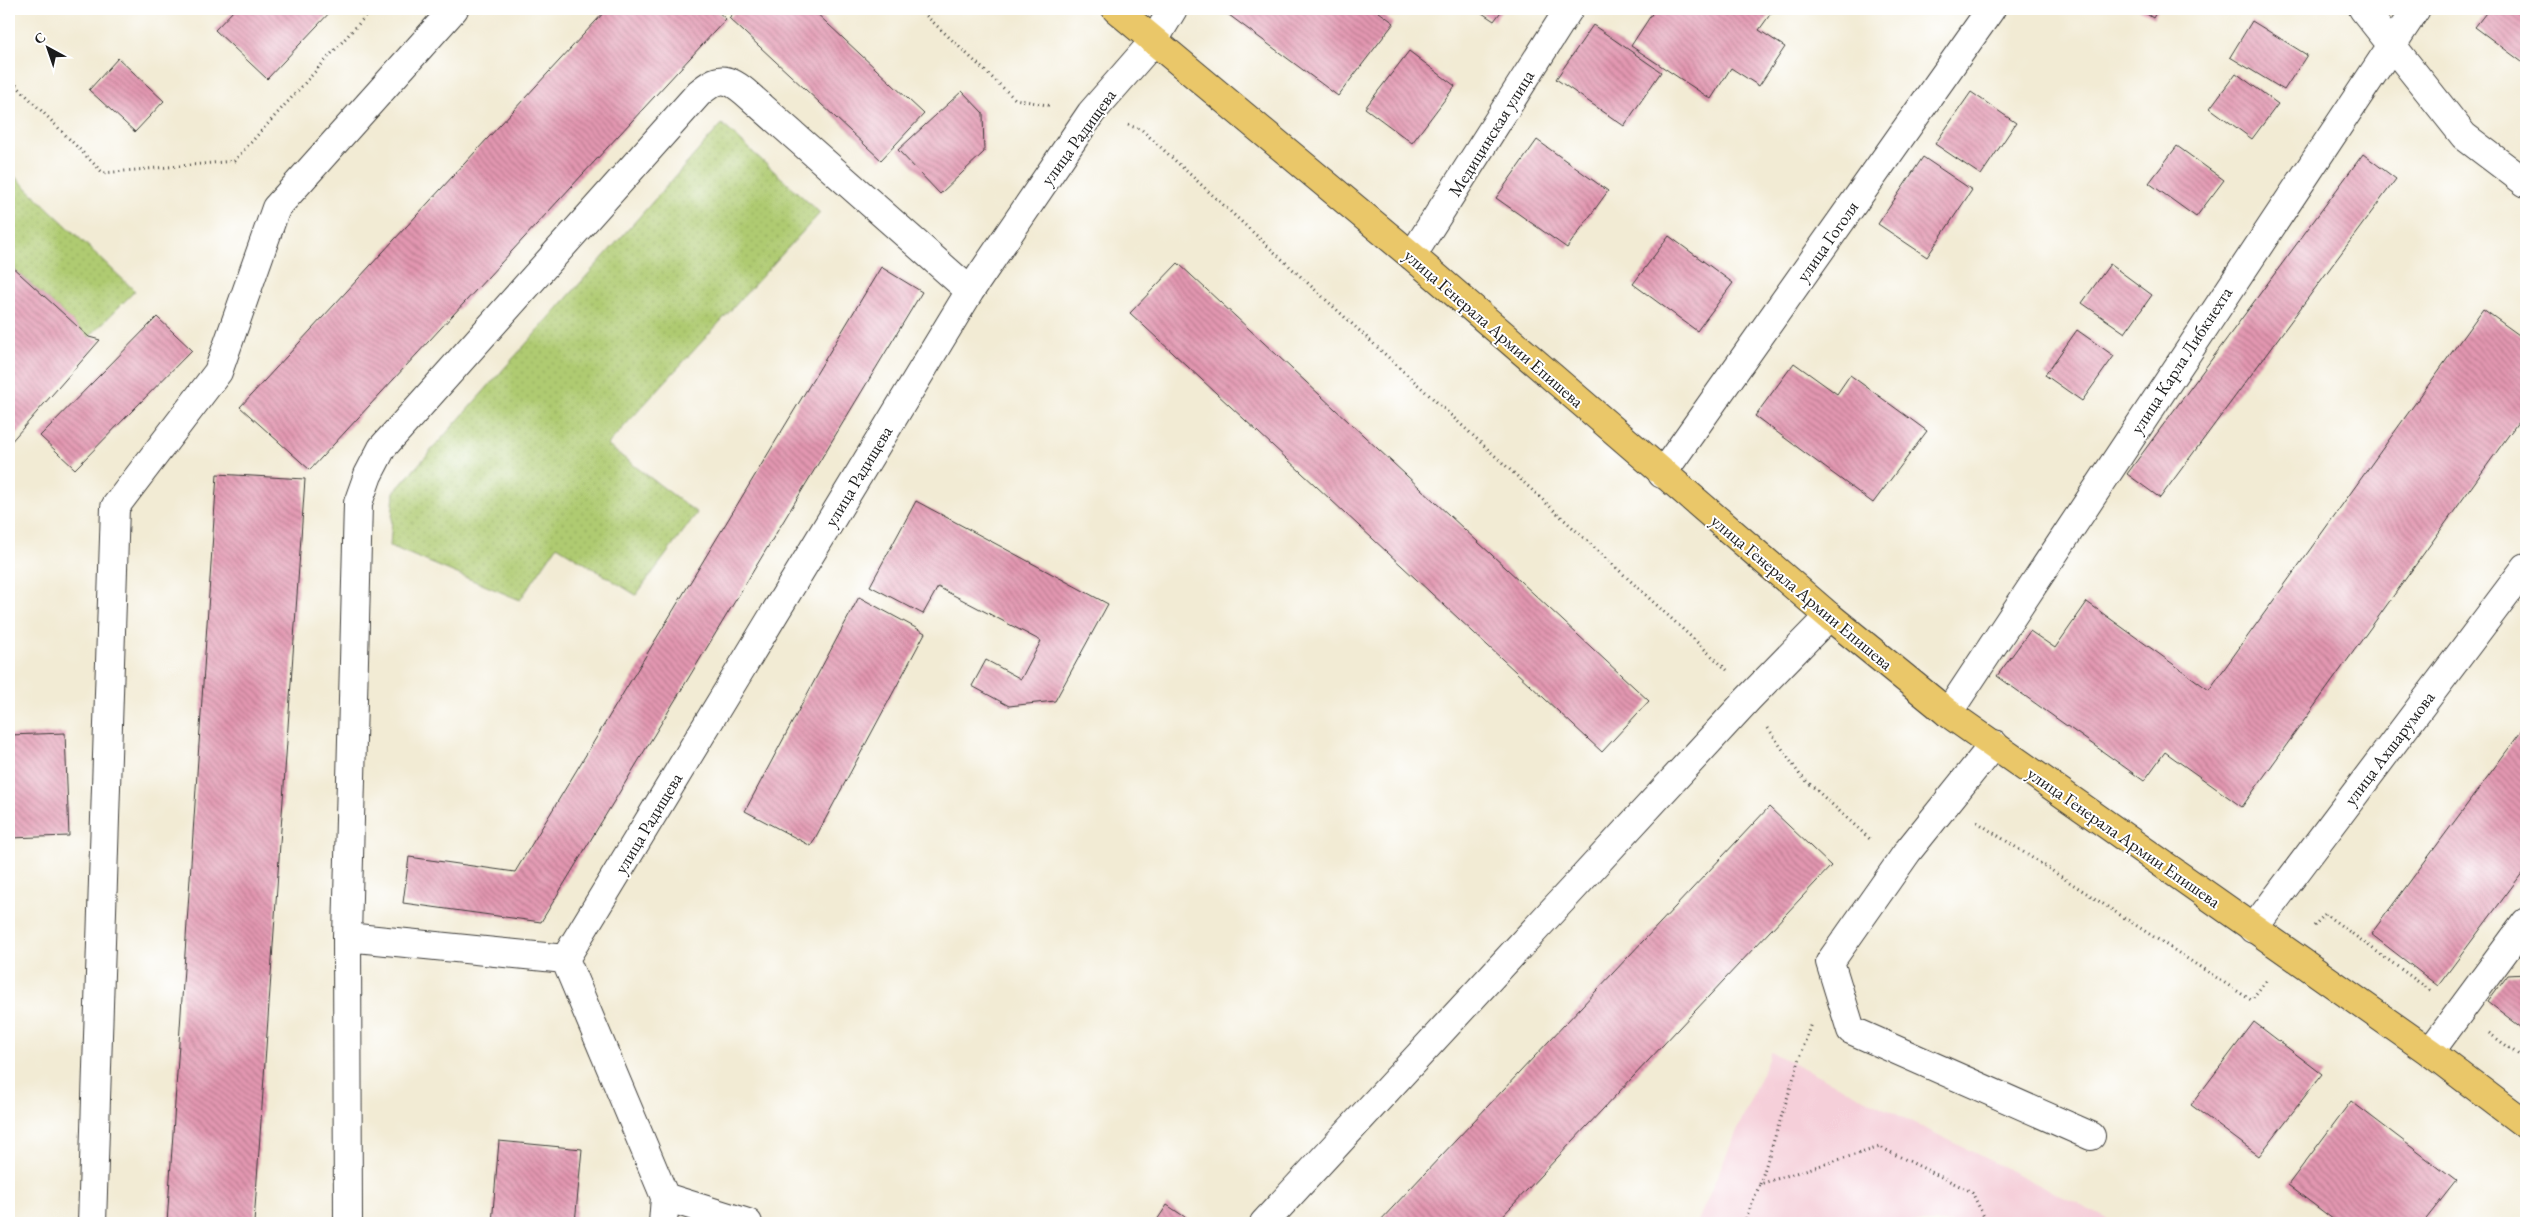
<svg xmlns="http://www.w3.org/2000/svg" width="2535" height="1232" font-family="'EB Garamond',serif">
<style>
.built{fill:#f5cfd9}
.grass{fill:url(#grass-dots);stroke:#667446}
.building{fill:url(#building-back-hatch)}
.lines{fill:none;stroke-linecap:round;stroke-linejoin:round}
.minor-casing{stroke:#3c3b38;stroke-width:30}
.major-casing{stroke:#3c3b38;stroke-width:30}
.path{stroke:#3c3b38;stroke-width:3;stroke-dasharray:1 4;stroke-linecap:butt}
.minor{stroke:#fff;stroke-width:28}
.major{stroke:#eac769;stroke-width:28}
.labels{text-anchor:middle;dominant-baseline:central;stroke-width:4;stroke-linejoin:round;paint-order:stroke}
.street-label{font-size:18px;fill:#1c1c1c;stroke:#fff}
</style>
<defs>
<pattern id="grass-dots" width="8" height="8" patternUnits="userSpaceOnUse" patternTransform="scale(1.25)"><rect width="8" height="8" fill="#afcb71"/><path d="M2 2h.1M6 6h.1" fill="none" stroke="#96ae61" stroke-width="1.8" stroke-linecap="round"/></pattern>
<pattern id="building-back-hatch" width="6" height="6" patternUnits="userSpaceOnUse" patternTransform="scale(1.25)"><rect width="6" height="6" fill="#e397b1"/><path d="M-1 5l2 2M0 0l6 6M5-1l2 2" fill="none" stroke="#b77a8f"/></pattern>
</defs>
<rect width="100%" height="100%" fill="#fff"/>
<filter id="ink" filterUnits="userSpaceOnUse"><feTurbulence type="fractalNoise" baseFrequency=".02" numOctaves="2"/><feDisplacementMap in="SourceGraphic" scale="10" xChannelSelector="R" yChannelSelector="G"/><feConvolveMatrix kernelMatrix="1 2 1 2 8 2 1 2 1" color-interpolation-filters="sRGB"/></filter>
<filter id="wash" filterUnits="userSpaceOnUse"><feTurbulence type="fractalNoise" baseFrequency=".0096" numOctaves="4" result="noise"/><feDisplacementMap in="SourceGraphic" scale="20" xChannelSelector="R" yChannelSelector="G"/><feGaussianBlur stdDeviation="1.12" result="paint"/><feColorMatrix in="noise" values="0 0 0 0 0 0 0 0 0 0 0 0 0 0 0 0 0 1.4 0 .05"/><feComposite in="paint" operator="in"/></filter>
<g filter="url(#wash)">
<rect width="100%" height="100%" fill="#f2ebd4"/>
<path class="built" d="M1771 1052 2116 1223H1697Z"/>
<path class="grass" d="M722 124 820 213 607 445 697 513 636 595 557 546 520 600 390 546 394 492Z
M9 171 135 291 89 337 9 264Z"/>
<g id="blocks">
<path class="building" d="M235 9H333L267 79 215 30Z
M607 9H715L726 19 310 470 240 407Z
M737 9H812L924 114 881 160 729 18Z
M1221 9H1375L1394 23 1338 96Z
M1476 9H1503L1494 21Z
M1655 9H1774L1759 30 1785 47 1759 86 1731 68 1711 99 1631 46Z
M2139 9H2158L2153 18Z
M2489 9H2526V65L2475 27Z
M2252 21 2307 55 2284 90 2230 57Z
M1593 25 1661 72 1624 126 1556 79Z
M1409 51 1455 86 1412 143 1365 108Z
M118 58 164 101 135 132 89 90Z
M2236 73 2278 104 2252 139 2210 108Z
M962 91 983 113 984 152 940 194 898 150Z
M1971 92 2016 123 1981 175 1935 144Z
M1537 140 1608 191 1567 248 1496 198Z
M2177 146 2224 180 2196 217 2149 183Z
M2363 154 2396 179 2160 498 2127 474Z
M1923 157 1972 190 1927 257 1878 224Z
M1669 236 1733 283 1697 331 1633 284Z
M1178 263 1649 701 1602 752 1130 313Z
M9 264 89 337 100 340 9 444Z
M2110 264 2152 295 2125 333 2082 303Z
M881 267 922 292 541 922 403 903 409 857 515 872Z
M2483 309 2526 340V411L2242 807 2165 752 2144 781 1997 676 2030 631 2055 648 2087 602 2209 690Z
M157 317 192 350 75 469 40 436Z
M2077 330 2114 356 2082 401 2045 375Z
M1794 363 1837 394 1850 375 1927 431 1873 503 1755 416Z
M217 474 305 479 254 1223H167Z
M916 501 1108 604 1055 701 1009 706 972 686 986 660 1021 679 1041 641 938 587 923 614 870 586Z
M859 597 925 633 811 846 745 811Z
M2526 725V868L2438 986 2371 934Z
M65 733 69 836 9 838V735Z
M1769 807 1831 866 1496 1223H1378Z
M2526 974V1031L2488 1002 2508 975Z
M2254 1022 2322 1074 2259 1156 2191 1105Z
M2351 1101 2456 1181 2423 1223H2338L2288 1185Z
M499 1141 582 1149 575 1223H492Z
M1167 1205 1194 1223H1155Z"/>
</g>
</g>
<g filter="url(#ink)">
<use href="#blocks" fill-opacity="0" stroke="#3c3b38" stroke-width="1"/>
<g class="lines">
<defs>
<path id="minor" d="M2363 9 2464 136 2526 183
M1412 256 1569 9
M1662 474 1991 9
M1948 713 2416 9
M1994 744 1908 851 1830 962 1851 1030 2091 1136
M2253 929 2526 567
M347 937 348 1223
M565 959 347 937 358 503 368 475 382 448 699 93C718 77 726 76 745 92L970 291
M565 959 970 291 1091 113 1153 42 1173 9
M565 959 665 1197
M2430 1052 2526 922
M92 1223 115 507 218 372 276 208 454 9
M663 1223 665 1197 748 1223
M1264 1223 1748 699 1829 616"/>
<path id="major" d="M1116 9 1412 256 1829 616 1948 713 2430 1052 2526 1125"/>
</defs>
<use href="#minor" class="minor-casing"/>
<use href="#major" class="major-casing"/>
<path class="path" d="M919 9 1015 99 1052 106
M9 78 103 173 234 161 372 9
M1128 125 1142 130 1727 670
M1768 728 1800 775 1872 841
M1977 822 2251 1000 2267 980
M2314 926 2325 914 2431 991
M2489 1033 2526 1060
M1760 1184 1811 1023
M1744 1223 1760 1184 1880 1147 1972 1192 1987 1223"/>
<use href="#minor" class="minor"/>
<use href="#major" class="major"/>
</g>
</g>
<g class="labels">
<g class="street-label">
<text transform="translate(1491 133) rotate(-58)">Медицинская улица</text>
<text transform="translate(1078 137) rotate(-54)">улица Радищева</text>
<text transform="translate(1827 241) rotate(-55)">улица Гоголя</text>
<text transform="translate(1494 328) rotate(41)">улица Генерала Армии Епишева</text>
<text transform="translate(2181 360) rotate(-57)">улица Карла Либкнехта</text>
<text transform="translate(858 476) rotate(-59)">улица Радищева</text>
<text transform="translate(1802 592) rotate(40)">улица Генерала Армии Епишева</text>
<text transform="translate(2389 748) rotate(-53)">улица Ахшарумова</text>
<text transform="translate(648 823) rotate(-59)">улица Радищева</text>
<text transform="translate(2124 837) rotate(35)">улица Генерала Армии Епишева</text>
</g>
</g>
<rect width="2535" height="1232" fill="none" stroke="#fff" stroke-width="30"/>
<g transform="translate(48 48) rotate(320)" stroke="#ffffff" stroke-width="4" paint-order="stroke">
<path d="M0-4L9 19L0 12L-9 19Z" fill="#1c1c1c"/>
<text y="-8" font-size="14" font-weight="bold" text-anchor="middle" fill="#1c1c1c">С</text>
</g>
</svg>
